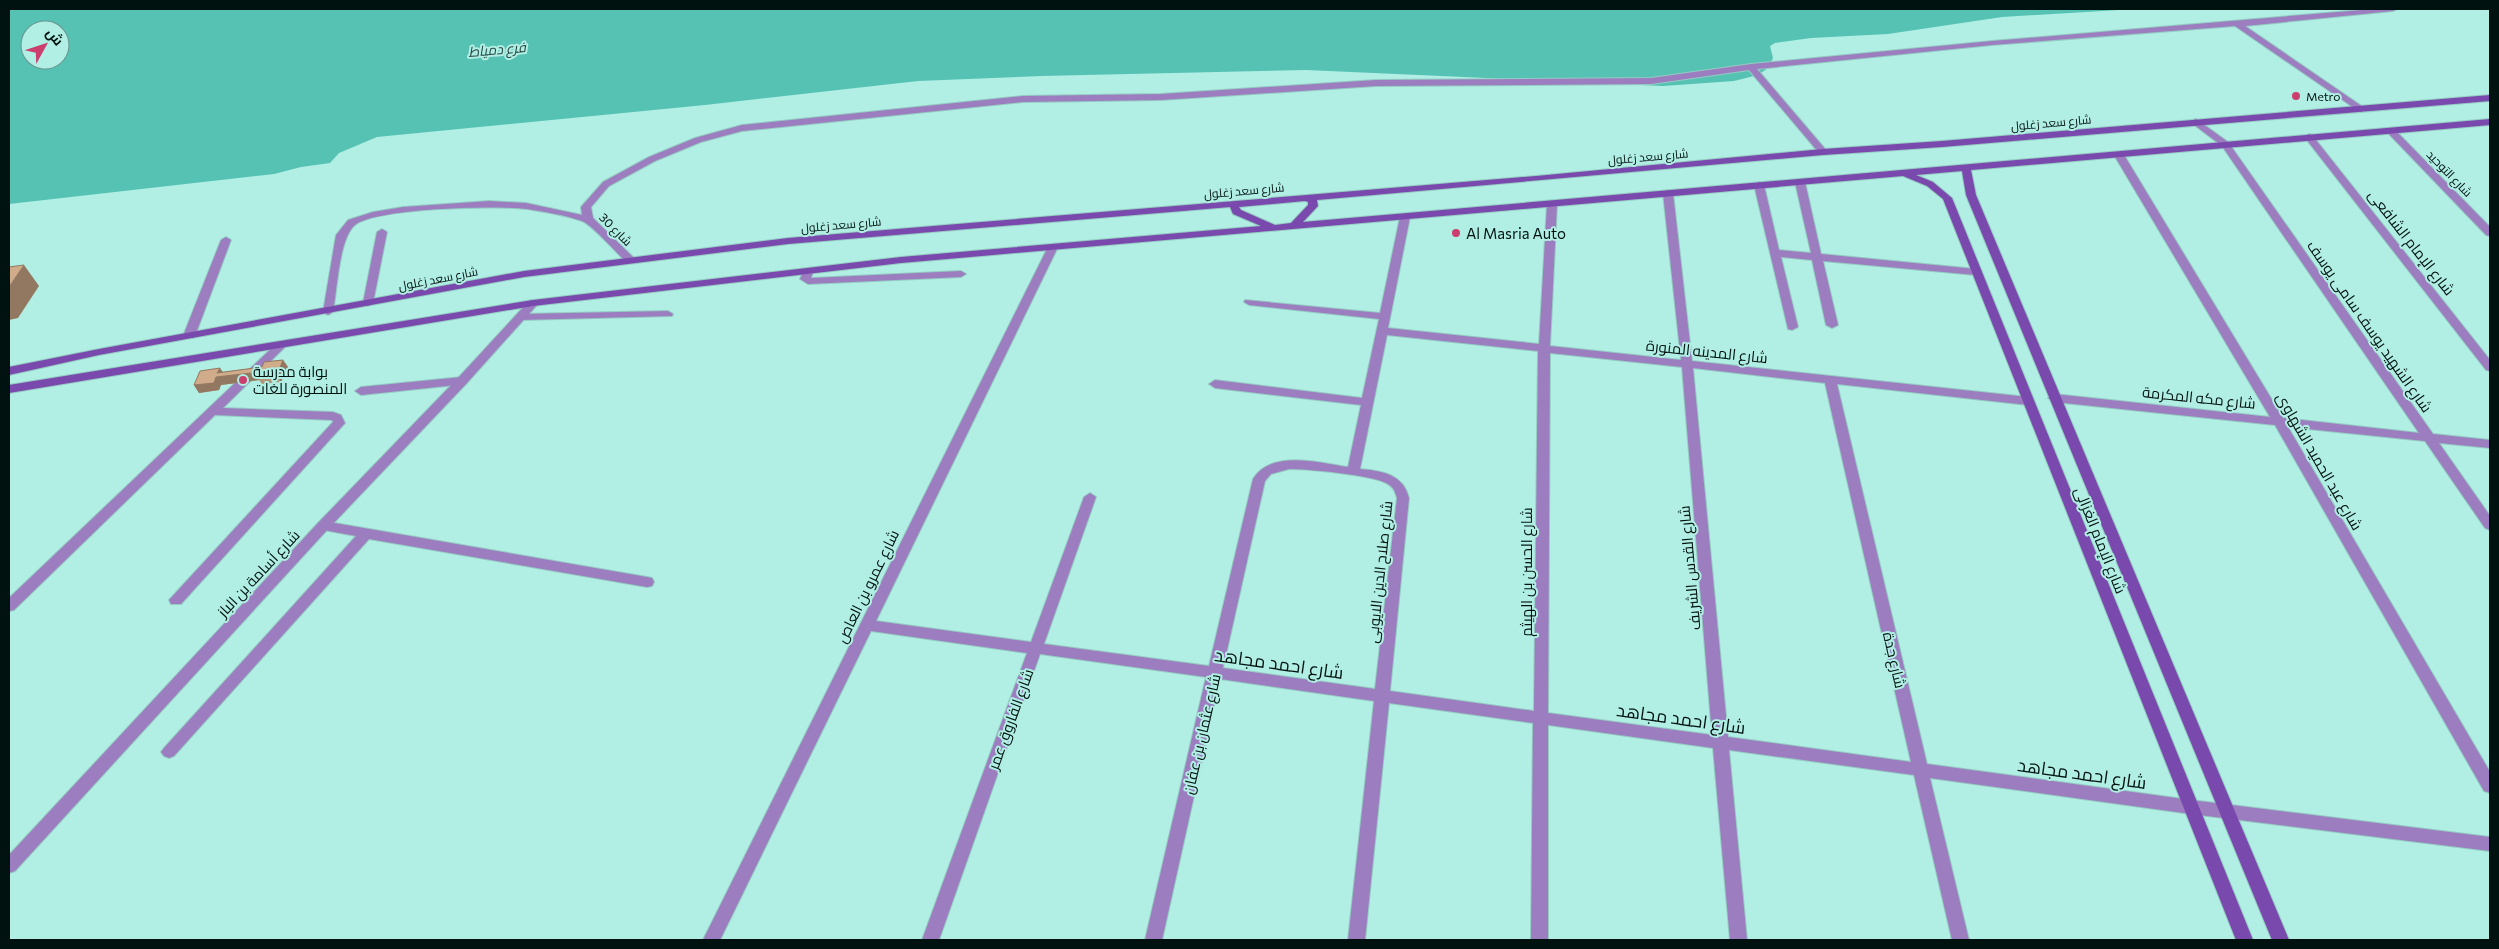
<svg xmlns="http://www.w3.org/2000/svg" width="2499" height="949" font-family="Commissioner,Cairo,sans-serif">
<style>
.water{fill:#55c2b4;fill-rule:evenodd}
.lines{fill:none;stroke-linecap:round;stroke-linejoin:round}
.lane-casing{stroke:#95cbc2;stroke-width:2}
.street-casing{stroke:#95cbc2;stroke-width:2}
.secondary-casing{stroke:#95cbc2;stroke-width:2}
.lane{fill:#9b7dc0;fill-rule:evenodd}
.street{fill:#9b7dc0;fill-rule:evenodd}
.secondary{fill:#7a49ad;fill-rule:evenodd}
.wall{fill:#b49478}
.shaded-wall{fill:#927861}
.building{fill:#d1ac8b;stroke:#927861}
.poi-dot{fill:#cb3e6e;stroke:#b1eee4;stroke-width:2}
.labels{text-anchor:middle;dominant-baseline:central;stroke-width:4;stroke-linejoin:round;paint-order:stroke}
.far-poi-label{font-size:12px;fill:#00120f;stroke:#b1eee4;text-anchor:start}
.far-street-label{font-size:12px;fill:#00120f;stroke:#b1eee4}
.far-water-label{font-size:14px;font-style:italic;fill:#254641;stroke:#b1eee4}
.poi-label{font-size:15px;fill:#00120f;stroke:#b1eee4;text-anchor:start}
.street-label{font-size:15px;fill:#00120f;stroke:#b1eee4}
.near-street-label{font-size:18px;fill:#00120f;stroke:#b1eee4}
</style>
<rect width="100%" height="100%" fill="#b1eee4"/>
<path class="water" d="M9 9H2136L2002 17 1888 34 1811 38 1775 43 1770 46 1773 58 1768 68 1758 75 1734 81 1663 86 1306 70 1041 76 918 81 705 105 377 137 339 153 330 163 301 167 274 174 9 204ZM30 30H60V60H30Z"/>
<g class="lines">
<defs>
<path id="lane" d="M382 229 387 232 373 303 368 306 363 303 377 232Z
M226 237 231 240 195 336 193 338H185L183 336 221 240Z
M808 269 813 272 811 278 961 271 966 274 961 277 808 284 800 279 804 270Z
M668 311 673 314 672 316 521 320 516 317 521 314Z
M280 343 284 344 286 346 284 348 223 408 333 412 341 415 345 423 181 604H171L169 600 333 422 332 420 215 415 14 610 9 611V598L276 344Z
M462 377 468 381 466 384 361 395 355 391 361 387Z
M323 521 647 577 652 578 654 582 652 586 647 587 369 539 174 756 169 758 164 756 161 752 164 748 356 536 318 529 316 526Z"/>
<path id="street" d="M2374 9H2397L2393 11 2245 26 2363 107V111L2360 112 2235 26 1992 45 1757 69 1826 150V154H1820L1749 70 1651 84 1376 86 1161 100 1023 102 742 131 701 142 655 161 609 186 591 207 593 218 634 258V262H626C618 254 591 224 582 221 565 215 545 212 527 209 499 205 375 208 355 225 339 238 337 291 333 312L328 315 323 312 336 235 348 220 373 212 403 207 489 201 526 203 582 215 581 207 603 182 649 157 695 138 742 125 1023 96 1161 94 1376 80 1651 78 1751 64 1992 41Z
M2196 119 2228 142 2433 434 2490 440V448L2439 443 2490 516V530L2485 528 2425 441 2288 427 2490 772V793L2484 791 2275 425 2054 402 2048 398 2054 394 2270 417 2114 155 2119 152 2124 155 2283 418 2419 433 2222 146 2193 124V120Z
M2391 128 2394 129 2490 227V236L2486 235 2388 133V129Z
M2309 134 2312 135 2490 360V371L2486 370 2306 139 2304 137Z
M1800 179 1805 182 1821 254 1976 269 1981 272 1976 275 1823 261 1838 325 1832 328 1826 325 1812 260 1781 257 1798 327 1792 330 1788 329 1754 185 1759 182 1764 185 1779 250 1811 253 1795 182Z
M1668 190 1673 193 1692 361 2028 397 2034 401 2028 405 1837 384 1927 764 2191 800 2490 837V851L2191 814 1930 778 1969 940H1952L1914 775 1729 750 1747 940H1730L1713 748 1548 725V940H1531L1533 723 1389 703 1365 940H1348L1374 701 1220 679 1162 940H1145L1206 677 1040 654 939 940H922L1027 653 871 631 720 940H703L1049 245 1053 244 1058 247 876 621 1031 642 1084 497 1090 493 1096 497 1044 644 1209 666 1253 479C1272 449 1319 463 1348 467L1361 405 1215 388 1209 384 1215 380 1362 398 1379 319 1249 305 1244 302 1245 300 1380 313 1400 217 1405 214 1410 217 1388 328 1539 344 1547 204 1552 201 1557 204 1550 346 1681 360 1663 193ZM1387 335 1538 351 1534 711 1390 691 1409 498C1403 474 1382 471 1360 469ZM1550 353 1682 367 1712 735 1548 713ZM1693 368 1825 383 1911 762 1728 737ZM1289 469C1308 469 1371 475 1386 483 1393 486 1395 491 1397 498L1375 689 1223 668 1265 481 1271 474Z
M533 300 538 303 537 305 466 384 328 529 15 871 9 873V855L318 523 458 378 529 301Z"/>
<path id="secondary" d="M2490 95V101L1942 147 1823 155 1317 200 1318 206 1303 222 2490 119V125L1971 170 1976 195 2289 940H2272L1966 195 1962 171 1916 175 1933 182 1952 198 2253 940H2236L1943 199 1927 186 1903 176 901 263 533 306 9 393V385L533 300 901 257 1261 226 1233 214 1230 207 788 244 524 277 99 355 9 375V367L99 349 524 271 788 238 1536 176 1823 149 1942 141ZM1305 201 1308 202V205L1291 223 1275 225 1241 210 1239 207Z"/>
</defs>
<use href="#lane" class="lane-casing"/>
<use href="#street" class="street-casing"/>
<use href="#secondary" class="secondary-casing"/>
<use href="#lane" class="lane"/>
<use href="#street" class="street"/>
<use href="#secondary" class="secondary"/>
</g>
<path class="wall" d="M283 360 288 367 281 382 262 384 259 380 221 385 219 390 199 393 194 385 223 372 262 367Z"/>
<path class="shaded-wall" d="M24 265 39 286 18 318 9 320V287Z
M283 360 288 367 281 382 277 375Z
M220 368 225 375 260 372 258 377 259 380 221 385 219 390 199 393 194 385 217 373Z"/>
<path class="building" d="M24 265 9 287V267Z
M283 360 277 375 258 377 260 372 216 377 214 383 194 385 200 371 220 368 217 373 262 367 264 362Z"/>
<g class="poi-dot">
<circle cx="2296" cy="96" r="5"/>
<circle cx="1456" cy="233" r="5"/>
<circle cx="243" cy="380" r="5"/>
</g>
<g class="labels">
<g class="far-poi-label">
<text x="2306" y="96">Metro</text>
</g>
<g class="far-street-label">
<text transform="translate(2051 122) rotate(-5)">شارع سعد زغلول</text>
<text transform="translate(1648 156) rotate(-5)">شارع سعد زغلول</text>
<text transform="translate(2450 173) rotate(46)">شارع التوحيد</text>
<text transform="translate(1244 190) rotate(-5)">شارع سعد زغلول</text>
<text transform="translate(841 224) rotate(-5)">شارع سعد زغلول</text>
<text transform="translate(616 229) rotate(45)">شارع 30</text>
<text transform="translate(438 278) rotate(-11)">شارع سعد زغلول</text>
</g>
<g class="far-water-label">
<text transform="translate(497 49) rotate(-5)">فرع دمياط</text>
</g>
<g class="poi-label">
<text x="1466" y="233">Al Masria Auto</text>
<text x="253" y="371">بوابة مدرسة<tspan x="253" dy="17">المنصورة للغات</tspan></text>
</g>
<g class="street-label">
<text transform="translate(2412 242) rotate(52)">شارع الإمام الشافعى</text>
<text transform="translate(2370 326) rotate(55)">شارع الشهيد يوسف سامى يوسف</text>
<text transform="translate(1707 351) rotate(6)">شارع المدينه المنورة</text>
<text transform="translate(2199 397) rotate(6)">شارع مكه المكرمة</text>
<text transform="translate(2320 461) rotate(60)">شارع عبد الحميد الشهاوى</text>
<text transform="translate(2101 540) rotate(68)">شارع الإمام الغزالى</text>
<text transform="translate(1689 568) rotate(-95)">شارع القدس الشريف</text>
<text transform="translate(1379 572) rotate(-84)">شارع صلاح الدين الايوبى</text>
<text transform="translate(1526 572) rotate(-90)">شارع الحسن بن الهيثم</text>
<text transform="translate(258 573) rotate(-47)">شارع أسامة بن الباز</text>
<text transform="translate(867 586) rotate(-64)">شارع عمرو بن العاص</text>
<text transform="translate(1895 660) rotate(77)">شارع جدة</text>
<text transform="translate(1010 719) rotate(-70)">شارع الفاروق عمر</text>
<text transform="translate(1201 734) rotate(-77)">شارع عثمان بن عفان</text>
</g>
<g class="near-street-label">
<text transform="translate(1279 663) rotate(8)">شارع احمد مجاهد</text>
<text transform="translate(1681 718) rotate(8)">شارع احمد مجاهد</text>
<text transform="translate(2082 773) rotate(8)">شارع احمد مجاهد</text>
</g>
</g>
<rect width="2499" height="949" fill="none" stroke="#00120f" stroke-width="20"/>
<g transform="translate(45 45) rotate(50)"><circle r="24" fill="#b1eee4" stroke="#6a968f"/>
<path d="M0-4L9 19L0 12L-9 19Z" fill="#cb3e6e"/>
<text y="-8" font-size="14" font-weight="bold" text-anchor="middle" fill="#00120f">ش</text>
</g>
</svg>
